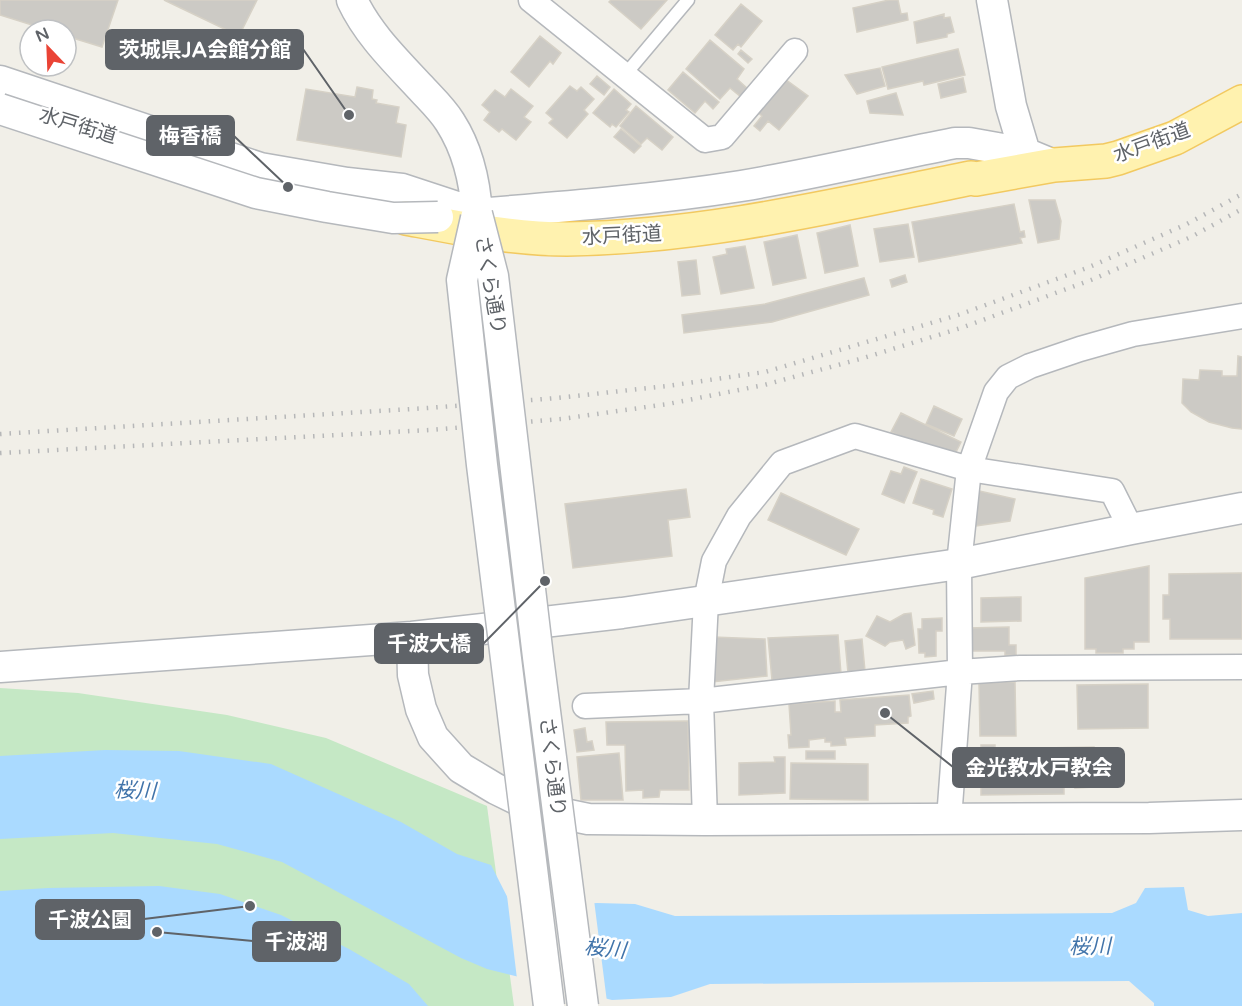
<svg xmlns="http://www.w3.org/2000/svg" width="1242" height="1006" font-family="'Varela Round','Noto Sans JP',sans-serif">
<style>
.green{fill:#c5e8c5}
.water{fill:#aadaff}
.pier{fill:#f1efe8}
.building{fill:#cccac5;stroke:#d6d1c6;stroke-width:1.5}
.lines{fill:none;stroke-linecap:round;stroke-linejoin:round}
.service-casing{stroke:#b5b8bc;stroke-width:15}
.minor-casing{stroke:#b5b8bc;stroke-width:27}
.tertiary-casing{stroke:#b5b8bc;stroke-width:33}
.primary-casing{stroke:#f2c960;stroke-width:36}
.service{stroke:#fff;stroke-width:12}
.minor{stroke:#fff;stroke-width:24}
.tertiary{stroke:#fff;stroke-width:30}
.primary{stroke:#fff2af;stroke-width:33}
.rail{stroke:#b6b7b8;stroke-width:4.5;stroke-dasharray:1.5 8;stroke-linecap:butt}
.tertiary-bridge-casing{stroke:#b5b8bc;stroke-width:33;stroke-linecap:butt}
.tertiary-bridge{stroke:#fff;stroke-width:30}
.labels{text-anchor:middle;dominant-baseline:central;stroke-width:5;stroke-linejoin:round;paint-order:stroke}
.street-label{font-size:20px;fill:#5f6368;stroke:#fff}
.water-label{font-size:21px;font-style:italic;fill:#4174aa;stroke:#fff}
.leader{fill:none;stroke:#5f6368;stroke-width:2}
.callout-dot{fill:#5f6368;stroke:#fff;stroke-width:2}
.callout{fill:#5f6368;stroke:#5f6368;stroke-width:2}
.callout-label{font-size:21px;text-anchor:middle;font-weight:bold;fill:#fff}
</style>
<rect width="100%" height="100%" fill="#f1efe8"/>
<path class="green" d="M0 688 78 693 227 715 326 738 487 806 514 1006H0Z"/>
<path class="water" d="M105 750 179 751 271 764 401 822 457 854 491 865 513 908 597 903 635 904 675 916 1112 913 1136 903 1145 888 1184 887 1188 910 1208 916 1242 913V1006H1154V1003L1129 981 710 984 671 997 612 1000 487 969 461 958 282 862 217 844 113 833 0 839V756Z
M159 886 220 894 281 915 349 949 409 984 428 1006H0V891L48 888Z"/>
<path class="pier" d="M506 887 514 905 594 900 607 1002 517 979Z"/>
<path class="building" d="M0 0H118L102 47 66 36V30H48L0 15Z
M164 0H257L239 36Z
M611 0H667L641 29 609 2Z
M889 0H898L901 14 907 13 908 20 857 32 853 8Z
M741 4 762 21 741 47 738 44 733 50 715 35Z
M944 14V18L950 17 954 32 947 34V37L917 43 914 22Z
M540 36 561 53 553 64 550 61 529 87 511 72Z
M710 40 744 69 737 79 748 89 741 97 730 88 720 99 686 69Z
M958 49 965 75 924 85 923 81 888 89 882 67Z
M741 50 752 59 748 63 738 54Z
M880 68 885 86 857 94 845 75Z
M683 72 719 102 713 109 705 101 695 113 668 90Z
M597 76 610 87 604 95 590 84Z
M963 78 966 92 941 98 938 84Z
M785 79 808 96 779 130 768 121 760 131 754 126 762 116 757 112Z
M570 86 577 91 581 87 594 99 584 110 588 114 567 138 549 123 553 119 546 113Z
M357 87 373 90 372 99 377 100 376 103 399 107 396 123 406 125 401 157 297 140 306 89 355 97Z
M511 89 533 106 524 117 531 122 516 140 502 129 499 132 484 120 490 112 482 105 495 90 505 97Z
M614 89 631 104 626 110 629 112 616 127 612 124 610 127 593 113Z
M896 93 903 115 870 113 867 101Z
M636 106 673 137 662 150 647 138 641 144 620 126Z
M621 129 641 146 634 153 614 137Z
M1029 200H1055L1061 221 1059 239 1038 243Z
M1014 204 1020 232 1024 231 1025 237 1020 238 1022 243 919 262 912 222Z
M908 224 914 257 880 262 874 229Z
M850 225 858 266 825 273 817 233Z
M797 235 806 278 773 285 764 242Z
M745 246 754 288 721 294 713 257 727 254 726 249Z
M696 260 700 294 682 296 678 262Z
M905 275 907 282 892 287 890 280Z
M864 278 869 295 772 322 684 333 682 315 765 304Z
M1238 356 1242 357V429L1232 428 1209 422 1191 412 1182 403 1183 379 1199 380 1200 370 1222 371V376H1237Z
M934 406 962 419 954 436 926 424Z
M901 413 961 442 953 458 921 446 891 432Z
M904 467 917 472 904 503 882 494 891 471 901 474Z
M921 479 952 489 943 517 933 514 934 510 913 503Z
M686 489 690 517 668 520 672 556 573 568 565 504Z
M975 490 1015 499 1010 521 968 527Z
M781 493 859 529 846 555 768 520Z
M1149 566V642H1134V649H1123V653H1096V649H1085V578Z
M1242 573V639H1170V619H1163V595H1169V574Z
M1021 597V621L981 622V598Z
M911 613 915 645 906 649 903 640 890 642 885 646 866 636 877 616 890 622 904 614Z
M942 618V631H936V656L925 657V653H919L918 629H922V619Z
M1009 627V645H1016V656L1005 655V651H967V628Z
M838 635 841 674 772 680 768 638Z
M713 637 765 639 767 676 712 682Z
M862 639 865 671 848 673 845 641Z
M1015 682 1016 736H980L979 683Z
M1148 684V728L1078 729 1077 685Z
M933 691 934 699 914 703 912 694Z
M909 695 911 716 908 717V723L875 725V736L845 738 846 745 831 746V742H825V738L809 740V747L789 748 788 735H791L789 704 835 701V712H841L840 700Z
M688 721 689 790H660L659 797 643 798V790L626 791 625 745H607L606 722Z
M585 728 587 742 592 741 594 750 577 752 574 730Z
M981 745H995V749L1094 747 1095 787 1075 788 1076 783H1064V794L981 795V778L977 779 974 774V768L977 764H981Z
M806 751H835V759H806Z
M619 753 623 800H581L577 757Z
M774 757H785V793L739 795V763L775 762Z
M791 763 868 764V800L790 799Z"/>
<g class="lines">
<defs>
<path id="service" d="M624 76 688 0"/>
<path id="minor" d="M531 0 705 140 722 137 795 51
M585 706 701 701 960 672 1020 668 1242 667
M949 819 960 672 959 564 969 469 996 392 1008 377 1030 366 1080 349 1133 334 1242 316
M705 820 701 701 706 601 714 561 739 516 782 463 855 436 969 469 1112 491 1131 529"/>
<path id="tertiary" d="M352 0C368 34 395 60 420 87 430 98 442 109 450 122 468 150 475 181 477 214
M992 0 1011 106 1025 153
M0 81 260 168 347 183 402 189 475 213
M452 216C548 208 645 201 741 186 813 174 884 157 955 143H969L1025 153 1054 165
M412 637 413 675 421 709 433 737 461 768 496 789 535 808 588 819 705 820 1149 818 1242 815
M0 667 412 637 622 613 959 564 1131 529 1242 508"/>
<path id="primary" d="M406 218C459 228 512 239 567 239 704 237 837 205 971 178L976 179 1054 165 1106 161 1118 158 1175 138 1242 102"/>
</defs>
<use href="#service" class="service-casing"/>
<use href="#minor" class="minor-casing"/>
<use href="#tertiary" class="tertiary-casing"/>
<use href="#primary" class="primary-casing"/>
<use href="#service" class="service"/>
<use href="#minor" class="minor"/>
<use href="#tertiary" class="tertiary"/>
<use href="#primary" class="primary"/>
<path class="rail" d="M0 434 428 408 557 398 667 386 765 372 958 315 1087 268 1187 224 1242 194
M0 453 430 430 561 419 668 404 764 385 860 359 961 328 1091 280 1191 237 1242 209"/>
<defs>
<path id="tertiary-bridge" d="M0 109 256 193 327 207 393 218 438 217
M477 214 493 276 538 657 583 1006
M476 218 462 280 482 465 549 1006"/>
</defs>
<use href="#tertiary-bridge" class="tertiary-bridge-casing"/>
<use href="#tertiary-bridge" class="tertiary-bridge"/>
</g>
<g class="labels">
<g class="street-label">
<text transform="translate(78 126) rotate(17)">水戸街道</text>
<text transform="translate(1152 143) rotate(-20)">水戸街道</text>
<text transform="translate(622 236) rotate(-3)">水戸街道</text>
<text transform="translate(490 285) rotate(80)">さくら通り</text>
<text transform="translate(552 767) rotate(83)">さくら通り</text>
</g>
<g class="water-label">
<text transform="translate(135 791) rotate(2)">桜川</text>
<text transform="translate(1090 947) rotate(-1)">桜川</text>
<text transform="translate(605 949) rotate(6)">桜川</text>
</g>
</g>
<path class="leader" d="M349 115L303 49M288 187L234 136M545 581L483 644M885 713L953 767M250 906L144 919M157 932L253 941"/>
<g class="callout-dot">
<circle cx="349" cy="115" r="6"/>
<circle cx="288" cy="187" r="6"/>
<circle cx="545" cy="581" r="6"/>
<circle cx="885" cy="713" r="6"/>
<circle cx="250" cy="906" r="6"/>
<circle cx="157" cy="932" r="6"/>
</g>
<g class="callout">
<rect x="106" y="30" width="197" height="39" rx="6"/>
<rect x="147" y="116" width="87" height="39" rx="6"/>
<rect x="375" y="624" width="108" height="39" rx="6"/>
<rect x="953" y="748" width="171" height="39" rx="6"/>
<rect x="36" y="900" width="108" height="39" rx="6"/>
<rect x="253" y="922" width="87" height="39" rx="6"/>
</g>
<g class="callout-label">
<text x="205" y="57">茨城県JA会館分館</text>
<text x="190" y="143">梅香橋</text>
<text x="429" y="651">千波大橋</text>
<text x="1039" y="775">金光教水戸教会</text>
<text x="90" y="927">千波公園</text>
<text x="296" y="949">千波湖</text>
</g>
<g transform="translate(48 48) rotate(337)"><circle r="28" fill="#ffffff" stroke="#bfc1c3" stroke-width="1.5"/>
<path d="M0-4.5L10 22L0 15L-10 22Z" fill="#ea4335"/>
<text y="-9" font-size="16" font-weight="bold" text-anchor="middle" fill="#5f6368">N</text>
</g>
</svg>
